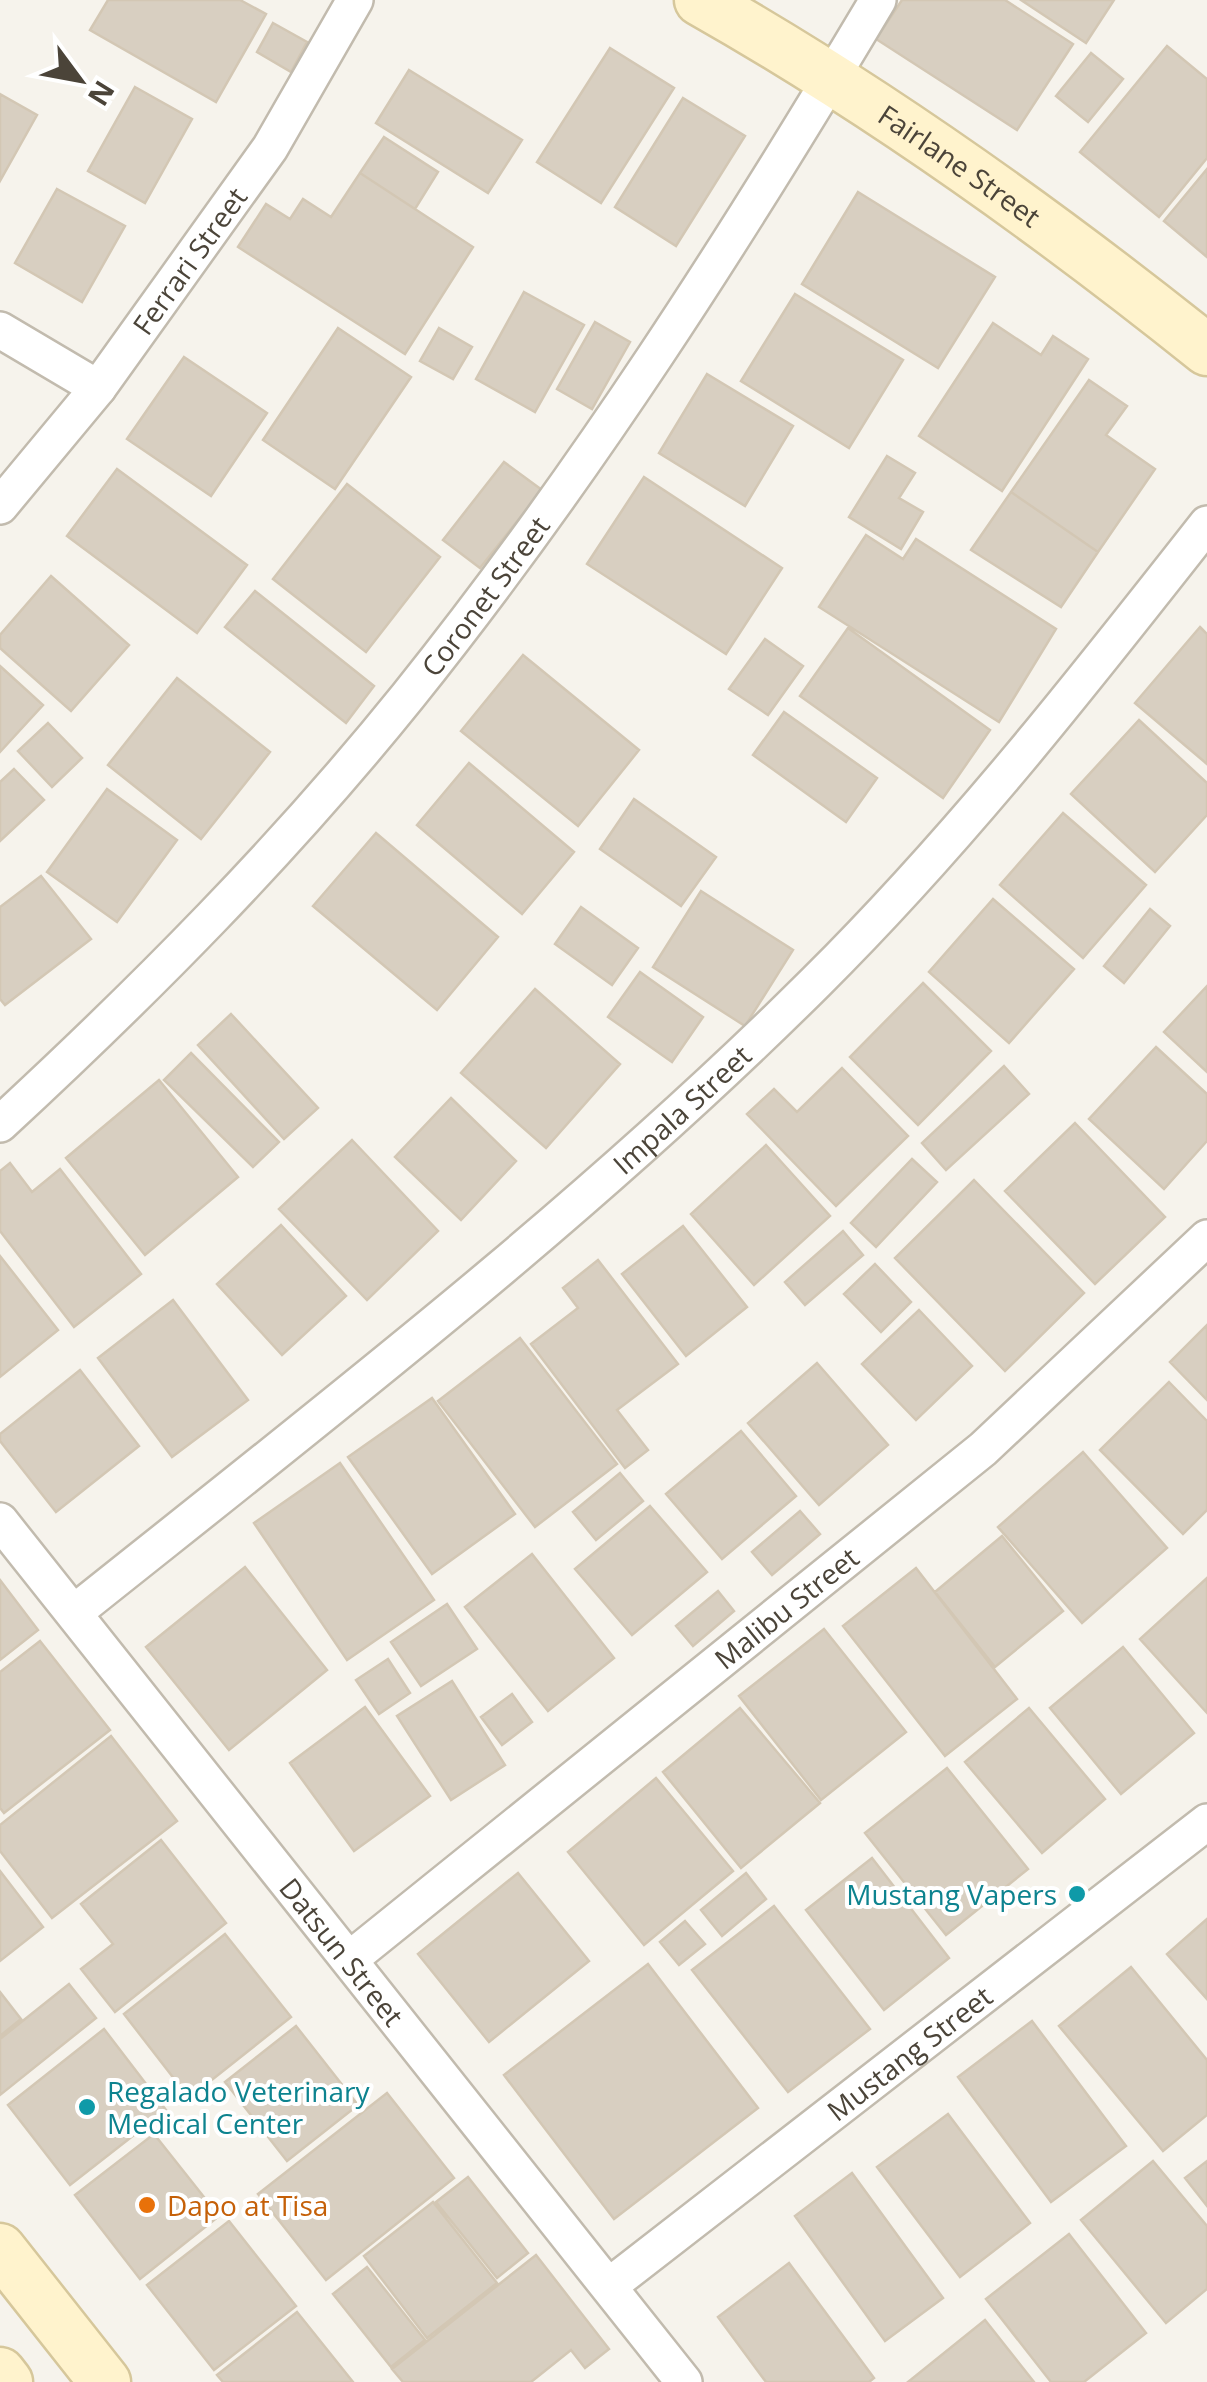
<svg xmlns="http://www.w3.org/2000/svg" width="1207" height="2382" font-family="'Open Sans',sans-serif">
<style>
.building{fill:#d8cfc1;stroke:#d3c7b4;stroke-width:2.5}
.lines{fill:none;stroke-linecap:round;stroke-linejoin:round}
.street-casing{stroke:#c2bbae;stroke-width:40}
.secondary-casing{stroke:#d6c79b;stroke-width:55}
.street{stroke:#fff;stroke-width:35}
.secondary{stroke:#fff3cd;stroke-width:50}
.culture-dot{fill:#0f9aa8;stroke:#fff;stroke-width:4}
.food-dot{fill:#e8710a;stroke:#fff;stroke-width:4}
.labels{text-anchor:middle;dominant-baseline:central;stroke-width:8;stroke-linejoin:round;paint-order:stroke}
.street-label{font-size:28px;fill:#4b4439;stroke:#fff}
.culture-label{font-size:28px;fill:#0d838f;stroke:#fff;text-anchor:end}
.food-label{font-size:28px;fill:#c56008;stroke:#fff;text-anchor:start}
</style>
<rect width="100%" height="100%" fill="#f6f3ec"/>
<path class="building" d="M108 0H240L266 14 216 102 90 30Z
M902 0H1005L1073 44 1017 130 876 39Z
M1021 0H1114L1086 43Z
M273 23 307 42 291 72 257 52Z
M1167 46 1207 79V158L1159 217 1080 152Z
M610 48 674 88 601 203 537 162Z
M1091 53 1123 79 1088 122 1056 96Z
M409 70 522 140 488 193 376 123Z
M135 87 192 119 145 203 88 171Z
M0 94 37 115 0 181Z
M683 98 745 136 676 246 615 207Z
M384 137 438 172 415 209 360 173Z
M1207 169V257L1164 221Z
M360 173 473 247 405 354 238 247 266 204 290 219 303 199 331 217Z
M57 189 125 226 82 302 15 263Z
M858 192 995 277 938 368 802 284Z
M524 292 584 325 535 412 476 379Z
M795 294 903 360 849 448 741 381Z
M595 322 630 342 592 409 557 389Z
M993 323 1041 355 1053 336 1088 359 1002 491 919 436Z
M338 328 411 377 335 489 263 440Z
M439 328 472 347 453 379 420 361Z
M184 357 267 413 211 496 127 439Z
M707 374 793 426 745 506 659 453Z
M1089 380 1127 406 1106 435 1155 469 1098 552 1011 492Z
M887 456 915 473 899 498 923 512 901 549 849 517Z
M504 462 542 490 480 568 443 540Z
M117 469 247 565 197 633 67 536Z
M644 477 782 568 726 654 587 564Z
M347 484 440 557 366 652 273 579Z
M1011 492 1098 552 1061 607 971 550Z
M866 535 903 559 916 539 1056 629 999 722 819 607Z
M51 576 129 645 71 711 0 648V635Z
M255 591 374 686 346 723 225 627Z
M1200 627 1207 634V764L1135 703Z
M848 628 990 730 943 798 800 696Z
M765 639 803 666 768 715 729 689Z
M523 655 639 750 578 826 461 731Z
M0 666 43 705 0 752Z
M177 678 270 752 201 839 108 765Z
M784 712 877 778 846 822 753 755Z
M1139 720 1207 783V815L1155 872 1071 794Z
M48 723 82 758 52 787 18 751Z
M469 763 574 852 522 914 417 825Z
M14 769 44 800 0 841V782Z
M107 789 177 840 117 922 47 872Z
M634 799 716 857 681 906 600 849Z
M1063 813 1146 885 1083 958 1000 885Z
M376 833 498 937 437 1010 313 906Z
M41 876 91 939 5 1005 0 999V907Z
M701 891 793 950 745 1026 653 967Z
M993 899 1074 969 1009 1043 929 972Z
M581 907 638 948 612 985 555 944Z
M1150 909 1170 926 1124 983 1104 966Z
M640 972 703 1017 672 1062 608 1017Z
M923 983 991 1051 918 1125 850 1057Z
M1207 986V1072L1164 1032Z
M535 989 620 1064 546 1148 461 1073Z
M231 1014 318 1108 284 1139 198 1045Z
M1156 1047 1207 1094V1141L1164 1189 1089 1119Z
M191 1053 279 1142 253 1167 164 1080Z
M1004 1066 1029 1094 946 1170 922 1143Z
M842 1068 908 1136 836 1206 747 1114 774 1089 797 1112Z
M159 1080 238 1177 145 1255 66 1158Z
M451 1098 516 1161 461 1220 395 1157Z
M1075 1123 1165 1217 1095 1284 1005 1191Z
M352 1140 438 1231 367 1300 279 1209Z
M766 1145 830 1216 754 1285 691 1214Z
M912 1159 937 1182 876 1247 851 1223Z
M10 1163 32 1192 60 1169 141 1274 74 1327 0 1231V1171Z
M974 1180 1084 1293 1005 1371 895 1258Z
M281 1225 346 1296 282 1355 217 1284Z
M683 1226 747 1307 686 1356 622 1274Z
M843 1231 863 1255 805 1305 785 1282Z
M0 1256 58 1330 0 1377Z
M598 1260 678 1364 617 1410 648 1450 625 1468 531 1344 578 1308 563 1288Z
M875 1264 911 1302 881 1332 844 1294Z
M173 1300 248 1400 172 1457 98 1358Z
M919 1310 972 1366 916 1420 862 1364Z
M1207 1325V1400L1170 1362Z
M520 1338 617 1464 535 1527 438 1401Z
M817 1363 888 1445 819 1505 748 1423Z
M80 1370 139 1446 56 1512 0 1441V1434Z
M1169 1382 1207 1421V1510L1183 1534 1100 1450Z
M432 1398 515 1514 432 1574 348 1457Z
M741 1431 796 1496 722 1559 666 1494Z
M1083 1452 1167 1548 1082 1623 998 1527Z
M340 1463 434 1600 347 1660 254 1523Z
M620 1473 643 1501 596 1540 573 1512Z
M650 1506 707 1572 632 1635 575 1569Z
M800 1511 820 1534 772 1575 752 1552Z
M1002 1536 1063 1611 995 1667 935 1592Z
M532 1554 614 1658 548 1711 465 1607Z
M245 1567 327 1670 229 1750 146 1647Z
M916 1568 1017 1699 945 1756 843 1626Z
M1207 1578V1713L1140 1639Z
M0 1580 38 1630 0 1660Z
M718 1591 734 1611 693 1646 676 1626Z
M447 1604 477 1649 421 1686 391 1642Z
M824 1629 906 1732 821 1800 739 1696Z
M40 1641 110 1730 4 1813 0 1808V1672Z
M1123 1647 1194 1733 1121 1794 1050 1708Z
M388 1659 410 1693 379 1714 356 1680Z
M452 1681 505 1765 451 1800 397 1716Z
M512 1694 532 1722 502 1745 481 1717Z
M365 1707 430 1796 354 1851 290 1763Z
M740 1708 820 1803 741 1868 663 1772Z
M1029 1708 1105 1799 1042 1853 965 1762Z
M111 1736 177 1821 52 1918 0 1851V1825Z
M947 1768 1028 1869 946 1935 865 1833Z
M656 1778 733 1871 644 1945 568 1852Z
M161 1840 226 1923 115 2012 81 1969 113 1944 81 1904Z
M872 1858 949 1958 884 2010 806 1910Z
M0 1871 43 1927 0 1961Z
M518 1873 589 1961 489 2042 418 1954Z
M746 1873 766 1899 722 1936 701 1910Z
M774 1906 870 2029 788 2092 692 1970Z
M1207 1919V1999L1167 1954Z
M685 1921 705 1944 679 1965 660 1942Z
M225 1934 291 2017 189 2098 124 2014Z
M648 1964 758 2108 614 2219 504 2075Z
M1131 1967 1207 2060V2115L1163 2151 1059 2026Z
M69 1984 96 2018 0 2095V2039Z
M0 1992 21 2019 0 2036Z
M1032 2021 1126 2146 1051 2202 958 2077Z
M296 2026 358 2105 287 2161 225 2082Z
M104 2029 166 2110 70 2185 8 2105Z
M387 2093 454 2178 326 2280 258 2194Z
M948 2114 1030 2223 960 2277 877 2167Z
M154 2134 219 2216 140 2279 75 2195Z
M1153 2161 1207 2226V2289L1166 2323 1081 2220Z
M1207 2161V2206L1185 2178Z
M852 2173 943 2298 885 2341 795 2216Z
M468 2177 528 2253 497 2278 436 2202Z
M433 2202 497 2283 427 2338 364 2256Z
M229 2221 296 2306 214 2370 147 2285Z
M1069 2234 1146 2333 1084 2382H1051L986 2299Z
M536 2255 609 2349 585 2368 571 2350 531 2382H403L392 2369Z
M789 2263 874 2378 869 2382H766L718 2317Z
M367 2267 425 2340 391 2367 333 2294Z
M297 2312 353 2382H223L217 2375Z
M985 2320 1034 2382H908Z"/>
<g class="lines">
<defs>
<g id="street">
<path d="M0 330 98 388"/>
<path id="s1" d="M0 506 98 388 270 148 355 0"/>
<path id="s2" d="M0 1124C145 990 284 850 408 696 583 478 735 240 878 0"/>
<path id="s3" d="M0 1521 684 2382"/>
<path id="s4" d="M75 1612C328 1410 586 1211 816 982 959 840 1083 682 1207 524"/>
<path id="s5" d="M350 1959 983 1449 1207 1238"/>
<path id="s6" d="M609 2286 1207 1822"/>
</g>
<g id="secondary">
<path id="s7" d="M700 0C880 102 1046 221 1207 350"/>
<path d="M0 2249 105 2382"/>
<path d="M0 2373 7 2382"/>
</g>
</defs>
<use href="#street" class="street-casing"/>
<use href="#secondary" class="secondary-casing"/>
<use href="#street" class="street"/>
<use href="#secondary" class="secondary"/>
</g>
<g class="culture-dot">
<circle cx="1077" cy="1894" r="10"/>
<circle cx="87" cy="2107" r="10"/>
</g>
<circle class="food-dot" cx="147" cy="2205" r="10"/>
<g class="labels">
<g class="street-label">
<text stroke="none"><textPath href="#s7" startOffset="308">Fairlane Street</textPath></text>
<text stroke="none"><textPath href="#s1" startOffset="310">Ferrari Street</textPath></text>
<text stroke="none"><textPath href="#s2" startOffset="718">Coronet Street</textPath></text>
<text stroke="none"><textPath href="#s4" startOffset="788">Impala Street</textPath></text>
<text stroke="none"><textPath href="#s5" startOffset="560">Malibu Street</textPath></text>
<text stroke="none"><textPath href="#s3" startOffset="550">Datsun Street</textPath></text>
<text stroke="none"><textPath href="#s6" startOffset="380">Mustang Street</textPath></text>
</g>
<g class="culture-label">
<text x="1057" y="1894">Mustang Vapers</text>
<text x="107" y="2091" text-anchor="start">Regalado Veterinary<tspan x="107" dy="32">Medical Center</tspan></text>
</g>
<g class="food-label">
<text x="167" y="2205">Dapo at Tisa</text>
</g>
</g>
<g transform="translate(80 80) rotate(122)" stroke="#ffffff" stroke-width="8" paint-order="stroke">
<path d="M0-8L18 38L0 25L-18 38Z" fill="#4b4439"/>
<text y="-15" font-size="28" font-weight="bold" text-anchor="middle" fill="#4b4439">N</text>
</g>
</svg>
